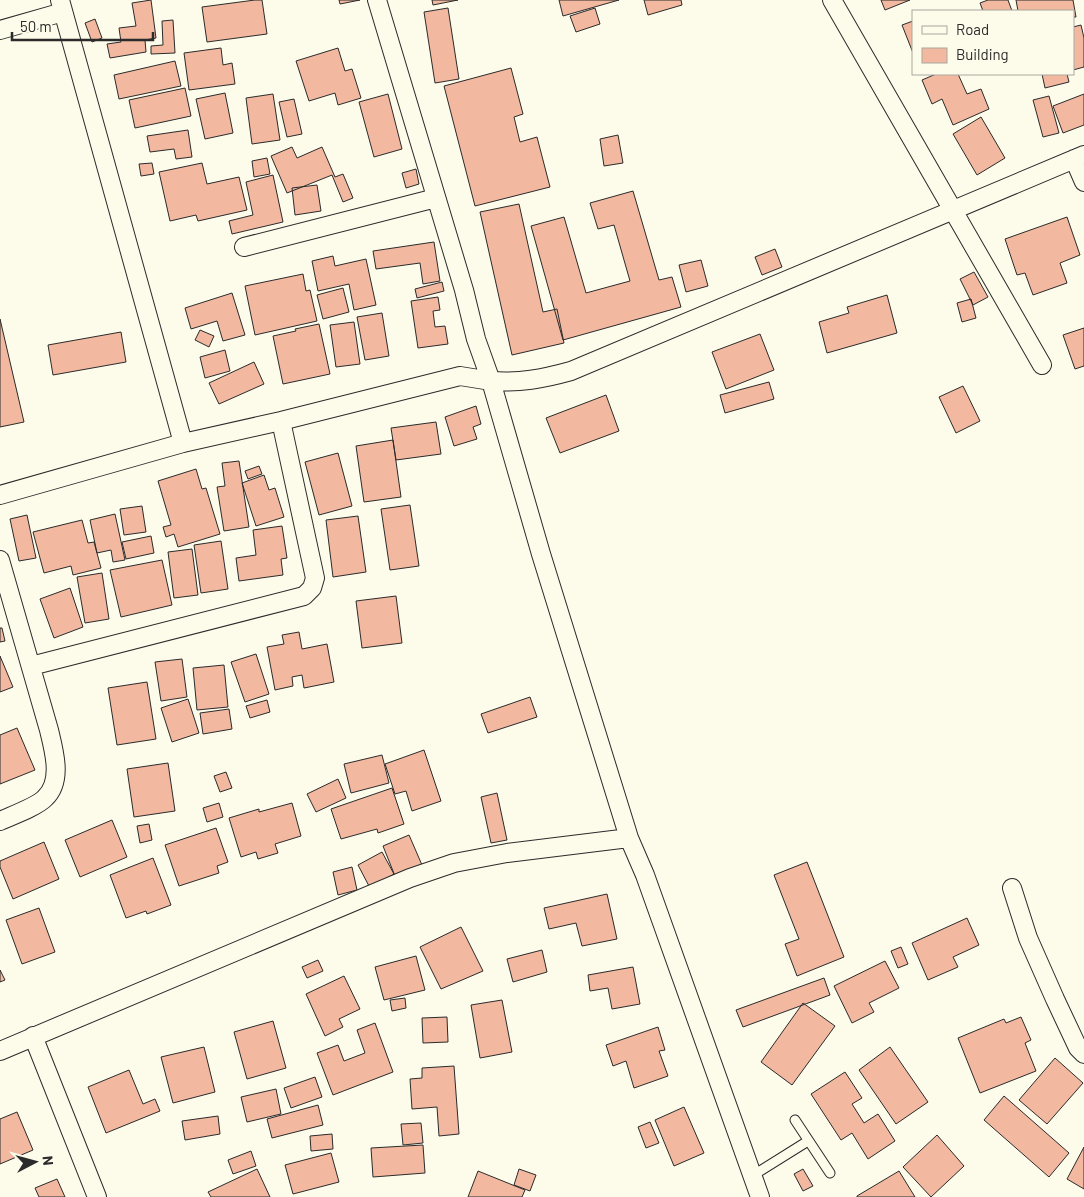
<svg xmlns="http://www.w3.org/2000/svg" width="1084" height="1197" font-family="Barlow,sans-serif">
<style>
.building{fill:#f2b8a0;stroke:#2b2b2b}
.lines{fill:none;stroke-linecap:round;stroke-linejoin:round}
.service-casing{stroke:#2b2b2b;stroke-width:11}
.minor-casing{stroke:#2b2b2b;stroke-width:20}
.service{stroke:#fdfbea;stroke-width:9}
.minor{stroke:#fdfbea;stroke-width:18}
</style>
<rect width="100%" height="100%" fill="#fdfbea"/>
<path class="building" d="M151 0 156 38 145 40 146 52 110 58 107 44 121 42 119 28 136 26 132 3Z
M255 0H262L267 34 207 42 202 7Z
M339 0H360L340 4Z
M432 0H458L433 5Z
M559 0H619L563 16Z
M644 0H681L682 5 648 15Z
M881 0H910L885 10Z
M988 0H1008L1012 11H983L980 3Z
M1016 0H1073L1076 17H1073V11H1018Z
M448 8 459 79 435 83 424 12Z
M595 8 600 24 576 32 570 16Z
M95 19 102 38 92 42 85 23Z
M173 20 175 53 151 54V46L163 45 162 21Z
M913 21V53L902 25Z
M1081 25 1084 38V67L1073 70V27Z
M221 48 223 65 232 63 235 84 189 90 184 53Z
M338 48 345 71 352 69 361 98 338 105 335 93 309 101 296 61Z
M175 61 181 86 119 99 114 75Z
M511 68 523 114 514 117 520 142 537 137 550 187 475 206 444 86Z
M936 74H958L967 94 981 89 989 109 953 125 942 99 932 104 922 80Z
M1042 74H1067L1069 82 1045 88Z
M185 88 191 116 135 128 129 100Z
M225 93 233 133 205 139 196 99Z
M273 94 280 140 252 144 246 98Z
M388 94 402 149 374 157 359 102Z
M1084 94V125L1063 133 1053 106Z
M1049 96 1059 133 1043 137 1033 100Z
M294 99 302 134 287 137 279 102Z
M981 117 1005 158 977 175 953 134Z
M188 130 192 157 176 159 174 149 150 152 147 136Z
M618 135 623 163 604 166 600 139Z
M292 147 297 158 322 147 335 177 343 174 353 198 343 202 332 175 287 193 271 156Z
M267 158 270 174 254 177 252 161Z
M152 163 154 174 141 176 139 164Z
M202 163 207 184 239 177 247 210 198 221 196 215 170 221 159 172Z
M416 169 419 184 406 188 402 173Z
M273 175 283 222 232 234 229 221 253 215 246 182Z
M317 185 321 211 295 215 292 188Z
M633 191 659 280 672 277 681 307 563 340 531 226 564 217 586 293 630 281 614 225 598 229 590 203Z
M519 204 543 312 557 309 564 343 512 355 480 212Z
M1067 217 1080 255 1060 263 1067 283 1033 295 1025 273 1017 275 1005 239Z
M434 242 440 281 423 284 420 263 376 269 373 251Z
M775 249 782 267 762 275 755 257Z
M333 256 335 266 366 259 376 305 354 310 349 284 318 291 312 261Z
M701 260 708 286 686 292 679 265Z
M974 272 988 297 973 305 960 279Z
M303 274 306 291 310 290 317 321 255 335 245 286Z
M442 282 444 291 417 298 415 289Z
M343 288 349 312 323 319 317 295Z
M232 293 245 335 223 341 217 321 191 329 185 308Z
M887 295 897 333 827 353 819 322 849 313 847 307Z
M438 297 440 310 433 311 435 327 445 326 448 344 418 348 411 301Z
M971 299 976 318 962 322 957 303Z
M382 313 389 356 365 360 357 317Z
M0 319 24 422 0 427Z
M354 322 360 364 336 367 330 325Z
M319 324 330 374 283 384 273 336 296 331 295 329Z
M1084 328V366L1075 369 1063 335Z
M200 330 214 336 209 347 195 340Z
M121 332 126 362 53 375 48 345Z
M760 334 774 370 726 389 712 352Z
M225 350 230 371 205 378 200 357Z
M254 362 264 384 219 404 209 383Z
M769 382 774 399 725 413 720 395Z
M963 386 980 421 956 433 939 397Z
M606 395 619 431 560 453 546 418Z
M476 406 481 424 473 427 477 439 454 446 445 417Z
M436 422 441 454 396 460 391 428Z
M393 440 401 497 364 502 356 446Z
M338 453 352 506 319 515 305 462Z
M239 461 249 527 224 531 217 487 225 486 222 463Z
M259 466 262 474 248 479 245 471Z
M196 469 202 489 206 488 220 534 178 547 174 534 166 537 163 527 171 525 158 481Z
M264 475 269 490 275 488 284 517 256 526 242 483Z
M410 505 419 566 390 570 381 509Z
M142 506 146 532 124 535 120 509Z
M115 514 125 560 113 562 111 550 97 553 90 520Z
M27 515 36 558 19 561 10 519Z
M358 516 366 572 333 577 326 520Z
M82 520 88 543 94 542 101 568 73 575 71 566 44 573 33 532Z
M282 526 287 558 281 559 283 575 239 581 236 558 256 555 253 530Z
M151 536 154 553 126 559 122 542Z
M221 541 228 589 201 593 194 545Z
M192 549 198 595 174 598 168 552Z
M162 560 172 605 121 617 110 570Z
M102 573 109 619 85 623 77 577Z
M70 588 83 627 54 638 40 599Z
M396 596 402 643 362 648 356 601Z
M0 628H2L5 641 0 642Z
M299 632 302 649 327 644 334 682 304 688 302 675 292 677 293 686 275 690 267 647 284 644 282 635Z
M256 654 269 694 245 702 231 662Z
M0 656 13 687 0 692Z
M182 659 187 697 161 701 155 662Z
M224 665 228 707 197 710 193 668Z
M147 682 156 739 117 745 108 688Z
M530 697 537 717 488 733 481 714Z
M188 699 199 733 172 742 161 708Z
M267 700 270 712 250 718 246 706Z
M229 709 232 729 203 734 200 713Z
M17 728 35 770 0 784V735Z
M424 750 441 801 412 811 406 791 395 794 385 764Z
M382 755 389 783 351 793 344 764Z
M168 763 175 811 134 817 127 769Z
M226 772 232 788 220 792 214 776Z
M338 779 346 798 316 812 307 794Z
M392 788 404 824 378 833 377 829 341 839 331 809Z
M497 793 507 840 491 843 481 797Z
M219 803 223 817 207 822 203 808Z
M292 803 301 836 275 844 278 853 258 859 256 852 241 857 229 818 259 809V812Z
M112 820 127 857 80 877 65 840Z
M149 824 152 840 140 843 137 826Z
M216 828 228 862 217 866 219 873 179 886 165 845Z
M409 835 422 865 395 876 383 846Z
M44 842 59 879 13 899 0 867V861Z
M382 852 394 874 370 888 358 865Z
M153 858 171 905 147 914 146 911 126 918 110 875Z
M807 862 844 957 797 976 785 944 799 939 774 875Z
M352 867 357 890 338 895 333 872Z
M607 894 617 939 582 946 576 923 549 929 544 908Z
M39 908 55 952 22 964 6 920Z
M967 918 979 945 953 957 958 967 928 980 912 943Z
M461 927 483 971 441 989 420 947Z
M901 947 908 964 898 968 891 951Z
M542 950 547 972 513 982 507 959Z
M416 956 425 990 384 1000 375 967Z
M318 960 323 971 307 978 302 967Z
M885 961 899 988 869 1003 874 1012 852 1023 834 986Z
M633 967 640 1004 612 1009 608 988 590 991 588 975Z
M0 970 5 980 0 982Z
M344 976 360 1009 339 1019 343 1027 325 1036 306 994Z
M824 978 830 995 743 1027 736 1010Z
M405 998 406 1008 392 1011 390 1000Z
M502 1000 512 1052 480 1058 471 1005Z
M803 1003 835 1026 792 1085 761 1062Z
M447 1017 448 1042 423 1043 422 1018Z
M1021 1017 1031 1040 1025 1043 1036 1071 980 1093 958 1038 1004 1019 1006 1023Z
M273 1021 286 1068 247 1079 234 1032Z
M375 1023 393 1072 333 1095 317 1053 338 1045 344 1061 365 1053 357 1030Z
M658 1027 665 1050 659 1051 668 1076 634 1088 626 1061 613 1066 606 1045Z
M204 1047 215 1092 173 1103 161 1057Z
M890 1047 928 1102 896 1124 859 1070Z
M1055 1058 1083 1083 1047 1124 1019 1100Z
M454 1066 459 1134 439 1136 437 1107 412 1109 410 1079 422 1078V1068Z
M129 1070 143 1104 155 1099 160 1111 106 1133 88 1087Z
M845 1072 862 1098 852 1104 864 1123 878 1114 895 1141 868 1159 852 1133 841 1140 811 1094Z
M315 1077 322 1097 291 1108 284 1088Z
M276 1089 281 1114 247 1122 241 1097Z
M1004 1096 1069 1153 1049 1177 984 1120Z
M318 1105 323 1125 272 1138 267 1119Z
M684 1107 704 1153 674 1166 655 1120Z
M17 1112 33 1150 0 1164V1119Z
M218 1116 220 1134 185 1140 182 1121Z
M650 1122 659 1143 646 1148 638 1127Z
M421 1123 423 1143 403 1145 401 1124Z
M332 1134 333 1149 311 1151 310 1136Z
M937 1135 964 1166 931 1197 903 1167Z
M423 1145 425 1173 373 1177 371 1148Z
M1084 1147V1189L1067 1179Z
M251 1151 256 1166 233 1174 228 1160Z
M331 1153 339 1182 293 1194 285 1165Z
M257 1169 270 1197H211L208 1192Z
M519 1169 536 1175 530 1191 514 1185Z
M803 1169 813 1186 803 1191 794 1174Z
M478 1171 525 1190 522 1197H468Z
M899 1171 915 1197H857V1196Z
M57 1179 65 1197H39L35 1188Z"/>
<g class="lines">
<defs>
<path id="service" d="M795 1120 830 1173
M752 1176 808 1141"/>
<path id="minor" d="M60 0 183 443
M832 0 1042 365
M0 30 63 12
M1074 159 1084 182
M244 247 436 198
M0 495 183 443 281 421 460 376 491 381 476 339 464 290 377 0
M0 560 49 730C54 751 63 781 45 798 38 806 11 816 0 821
M31 666 304 596 312 588 315 578 281 421
M629 838 541 554 491 381C520 383 542 379 571 371L1084 155
M1012 888 1028 938 1055 999 1078 1048 1084 1054
M33 1036 97 1197
M0 1051 410 878 454 863 507 853 629 838 645 875 760 1197"/>
</defs>
<use href="#service" class="service-casing"/>
<use href="#minor" class="minor-casing"/>
<use href="#service" class="service"/>
<use href="#minor" class="minor"/>
</g>
<rect x="912" y="10" width="162" height="65" fill="#fdfbea" stroke="#a9a89e"/>
<rect x="922" y="26" width="25" height="8" fill="#fdfbea" stroke="#a9a89e"/>
<text x="956" y="35" font-size="15" fill="#2b2b2b">Road</text>
<rect x="922" y="48" width="25" height="15" fill="#f2b8a0" stroke="#a9a89e"/>
<text x="956" y="60" font-size="15" fill="#2b2b2b">Building</text>
<g transform="translate(35 1162) rotate(84)" stroke="#fdfbea" stroke-width="4" paint-order="stroke">
<path d="M0-4L9 19L0 12L-9 19Z" fill="#2b2b2b"/>
<text y="-8" font-size="14" font-weight="bold" text-anchor="middle" fill="#2b2b2b">N</text>
</g>
<path d="M12 32v8h141v-8" fill="none" stroke="#2b2b2b" stroke-width="2.5"/>
<text x="20" y="32" font-size="15" fill="#2b2b2b" stroke="#fdfbea" stroke-width="4" paint-order="stroke">50 m</text>
</svg>
